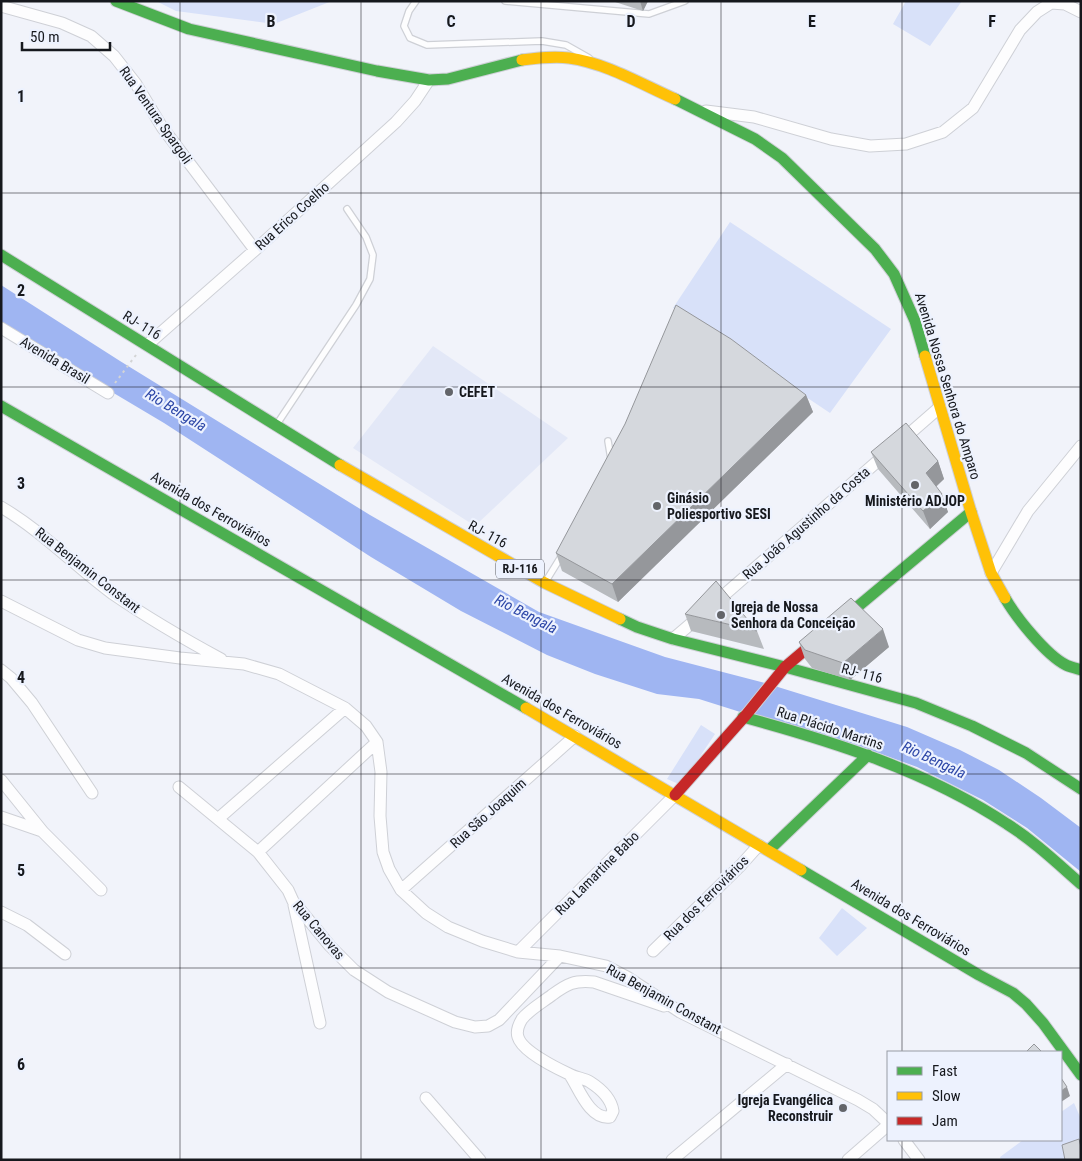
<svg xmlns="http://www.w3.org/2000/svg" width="1082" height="1161" font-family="'Roboto Condensed',sans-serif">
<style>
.built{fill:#e3e8f7}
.green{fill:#d8e1f9}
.water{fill:#9fb5f2}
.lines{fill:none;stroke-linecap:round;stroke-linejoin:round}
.lane-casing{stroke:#ced0d6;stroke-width:8}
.street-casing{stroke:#ced0d6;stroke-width:13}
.fast-casing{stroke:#ced0d6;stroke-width:13}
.slow-casing{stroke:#ced0d6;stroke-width:13}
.jam-casing{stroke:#ced0d6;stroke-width:13}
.path{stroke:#d3d4d5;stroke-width:2;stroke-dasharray:2.5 4;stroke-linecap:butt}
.lane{stroke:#fdfdfe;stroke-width:5.5}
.street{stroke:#fdfdfe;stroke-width:11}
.fast{stroke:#4caf50;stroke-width:11}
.slow{stroke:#ffc107;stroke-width:11}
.jam{stroke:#c62828;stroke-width:11}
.wall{fill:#b7babe}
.shaded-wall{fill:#95979b}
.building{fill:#d5d8dd;stroke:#95979b}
.grid{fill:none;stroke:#16181d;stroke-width:1;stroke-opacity:0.55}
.poi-dot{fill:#63656a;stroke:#edf2fe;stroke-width:2}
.labels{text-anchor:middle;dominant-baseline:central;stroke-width:4.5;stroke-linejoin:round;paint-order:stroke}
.shield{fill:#edf2fe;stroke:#565960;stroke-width:1}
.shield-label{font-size:12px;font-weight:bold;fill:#16181d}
.street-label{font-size:14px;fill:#16181d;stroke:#edf2fe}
.poi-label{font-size:14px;font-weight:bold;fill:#16181d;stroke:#edf2fe;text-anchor:start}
.water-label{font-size:15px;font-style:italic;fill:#2c46a7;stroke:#edf2fe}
.grid-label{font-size:16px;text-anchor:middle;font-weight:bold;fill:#16181d;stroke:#edf2fe;stroke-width:4.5;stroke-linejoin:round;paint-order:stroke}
</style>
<rect width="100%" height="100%" fill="#f1f3fa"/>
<path class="built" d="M433 346 568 438 475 526 353 448Z"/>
<path class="green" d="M156 1H332L274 24 176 11Z
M906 1H962L930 46 893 24Z
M730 222 891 329 830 413 673 308Z
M701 725 715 734 681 785 667 779Z
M842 908 867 928 837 956 819 938Z
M1074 1103 1081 1119V1158L1079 1160H1001L1000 1157 1023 1140H1061V1112Z"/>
<path class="water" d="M1 285 120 361 370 515 539 612 665 657 765 683 907 727 960 750 999 770 1041 798 1081 828V872L1027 828 983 800 917 767 854 744 788 727 699 699 657 694 595 674 547 655 461 611 371 557 164 423 1 326Z"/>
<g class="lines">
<defs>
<path id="lane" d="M416 1 409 11 404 26 410 38 427 45 542 41 566 45 589 58
M505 1 649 14 685 1
M277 424 356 305 370 279 373 255 366 237 347 209
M608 441 611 459
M546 581 562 555"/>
<path id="street" d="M1 6 62 23 91 36 114 56 136 84 162 127 255 250
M706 111 754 117 831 139 870 146 906 144 943 132 973 108 1020 30 1037 12 1051 3 1065 4 1081 12
M1 328 108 393
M147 345 255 250 396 122 415 101 429 80
M901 441 940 407
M1 507C42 531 75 566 113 594 148 618 184 639 221 659
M991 573 1028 511 1081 446
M1 601 78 640 105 648 180 658 244 664 279 674 345 708 366 726 377 742 381 772 380 816 383 852 389 869 401 890 426 913 448 927 482 941 518 952 560 956 606 966 627 977 680 1012 858 1100 873 1109 888 1123
M716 602 887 453
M673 639 700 616
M1 670 11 678 32 703 92 793
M1 780 43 832 101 890
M179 787 258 852 288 890 293 901 330 946 354 970 388 992 455 1022 475 1027 488 1026 499 1020 560 956
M1 817 42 831
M219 818 345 708
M258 852 377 742
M401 890 575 736
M294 905 320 1023
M1 912 27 925 65 954
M653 951 741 865 759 845
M518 952 675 795
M570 1075C579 1089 590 1120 610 1117L613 1111C611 1098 601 1089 590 1082 584 1078 576 1078 569 1074 556 1068 522 1051 518 1037 516 1031 519 1024 522 1019 529 1010 543 1002 552 995 567 984 574 980 594 982L664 1006
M426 1098 480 1160
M904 1140 919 1160
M672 1160 787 1064
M848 1160 888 1125"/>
<path id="fast" d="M116 1 189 29 377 71 429 80 448 79 522 60
M675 99 755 139 782 158 875 249 894 274 915 321 925 356
M1 255 340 465
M1 406 526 708
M1005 598C1016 617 1046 655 1066 665 1070 667 1076 668 1081 670
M844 618 971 512
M620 619 637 627 673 639 785 667 916 703 972 726 1026 753 1081 789
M743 717C835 742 927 771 1007 824 1034 841 1057 863 1081 884
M769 850 868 755
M801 870 979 975 1013 993 1026 1004 1043 1023 1081 1075"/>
<path id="slow" d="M522 60C538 58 553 56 569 58 606 63 641 84 675 99
M925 356 971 512 991 573 1005 598
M340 465 545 583 620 619
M526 708 801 870"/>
<path id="jam" d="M675 795 746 715 785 667 818 639"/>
</defs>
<use href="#lane" class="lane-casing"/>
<use href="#street" class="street-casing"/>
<use href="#fast" class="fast-casing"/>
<use href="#slow" class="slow-casing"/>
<use href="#jam" class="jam-casing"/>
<path class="path" d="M115 383 136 355"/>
<use href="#lane" class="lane"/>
<use href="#street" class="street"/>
<use href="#fast" class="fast"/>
<use href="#slow" class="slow"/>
<use href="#jam" class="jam"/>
</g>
<path class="wall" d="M612 1H648L643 11Z
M806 395 813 412 618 602 562 571 556 553Z
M871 452 938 461 944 479 936 487 948 512 930 529 878 469Z
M685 614 757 631 764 649 691 631Z
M799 642 889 647 850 680 812 668 805 659Z"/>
<path class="shaded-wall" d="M640 1H648L643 11Z
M806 395 813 412 618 602 612 584Z
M938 461 944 479 932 490 926 473Z
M942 494 948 512 930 529 923 511Z
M883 629 889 647 850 680 843 663Z
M1067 1087 1070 1096 1061 1102V1091Z"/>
<path class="building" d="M676 305 731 339 806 395 612 584 556 553 625 424Z
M906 423 938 461 926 473 942 494 923 511 871 452Z
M716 581 757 631 685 614Z
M851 598 883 629 843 663 805 650 799 642Z
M1034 1044 1042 1052H1026Z
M1061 1078 1067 1087 1061 1091Z
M1079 1139 1081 1147V1160H1065L1062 1145Z"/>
<path class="grid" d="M180 1V1160M361 1V1160M541 1V1160M721 1V1160M902 1V1052M1 193H1081M1 387H1081M1 580H1081M1 774H1081M1 968H1081M902 1140V1160"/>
<g class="poi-dot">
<circle cx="449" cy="392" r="5"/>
<circle cx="915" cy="485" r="5"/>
<circle cx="657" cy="506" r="5"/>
<circle cx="721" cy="615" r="5"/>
<circle cx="843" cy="1108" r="5"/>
</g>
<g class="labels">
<rect class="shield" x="496" y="559.5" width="48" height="19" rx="4"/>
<g class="shield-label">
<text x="520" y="569">RJ-116</text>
</g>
<g class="street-label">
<text transform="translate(156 115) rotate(55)">Rua Ventura Spargoli</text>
<text transform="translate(292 216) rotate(-42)">Rua Erico Coelho</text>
<text transform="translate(142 325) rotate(32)">RJ- 116</text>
<text transform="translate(55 360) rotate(31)">Avenida Brasil</text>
<text transform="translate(948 386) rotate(73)">Avenida Nossa Senhora do Amparo</text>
<text transform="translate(211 509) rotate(30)">Avenida dos Ferroviários</text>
<text transform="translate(806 523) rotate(-41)">Rua João Agustinho da Costa</text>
<text transform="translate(488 534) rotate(29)">RJ- 116</text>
<text transform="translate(88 570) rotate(38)">Rua Benjamin Constant</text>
<text transform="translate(862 673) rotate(15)">RJ- 116</text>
<text transform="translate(562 711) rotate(30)">Avenida dos Ferroviários</text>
<text transform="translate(830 728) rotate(18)">Rua Plácido Martins</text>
<text transform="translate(488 813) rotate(-42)">Rua São Joaquim</text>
<text transform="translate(597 873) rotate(-45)">Rua Lamartine Babo</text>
<text transform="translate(706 898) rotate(-45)">Rua dos Ferroviários</text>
<text transform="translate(911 917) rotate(31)">Avenida dos Ferroviários</text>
<text transform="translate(319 930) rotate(50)">Rua Canovas</text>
<text transform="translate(664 999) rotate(29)">Rua Benjamin Constant</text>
</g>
<g class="poi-label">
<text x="459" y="392">CEFET</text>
<text x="667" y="498">Ginásio<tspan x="667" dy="16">Poliesportivo SESI</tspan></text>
<text x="915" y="501" text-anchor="middle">Ministério ADJOP</text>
<text x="731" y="607">Igreja de Nossa<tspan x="731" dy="16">Senhora da Conceição</tspan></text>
<text x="833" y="1100" text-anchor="end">Igreja Evangélica<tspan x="833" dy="16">Reconstruir</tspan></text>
</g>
<g class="water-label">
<text transform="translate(176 410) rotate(31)">Rio Bengala</text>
<text transform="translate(526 614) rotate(27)">Rio Bengala</text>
<text transform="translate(934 760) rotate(25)">Rio Bengala</text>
</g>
</g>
<g class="grid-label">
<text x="271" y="27">B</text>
<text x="451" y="27">C</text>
<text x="631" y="27">D</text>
<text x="812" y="27">E</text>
<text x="992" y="27">F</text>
<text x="21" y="102">1</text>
<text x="21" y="296">2</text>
<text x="21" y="489">3</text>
<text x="21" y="683">4</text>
<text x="21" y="876">5</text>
<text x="21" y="1070">6</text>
</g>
<rect width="1082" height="1161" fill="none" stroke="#16181d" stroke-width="5"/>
<rect x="887" y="1051" width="175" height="90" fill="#edf2fe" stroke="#979ba4"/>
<rect x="897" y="1067" width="25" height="8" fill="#4caf50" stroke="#979ba4"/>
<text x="932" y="1076" font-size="15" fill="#16181d">Fast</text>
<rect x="897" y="1092" width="25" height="8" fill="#ffc107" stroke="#979ba4"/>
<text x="932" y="1101" font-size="15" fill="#16181d">Slow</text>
<rect x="897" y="1117" width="25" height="8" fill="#c62828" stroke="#979ba4"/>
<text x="932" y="1126" font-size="15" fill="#16181d">Jam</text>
<path d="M22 42v8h88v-8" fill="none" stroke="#16181d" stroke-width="2.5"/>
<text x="30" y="42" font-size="15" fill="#16181d" stroke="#edf2fe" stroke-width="4" paint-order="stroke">50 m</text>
</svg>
